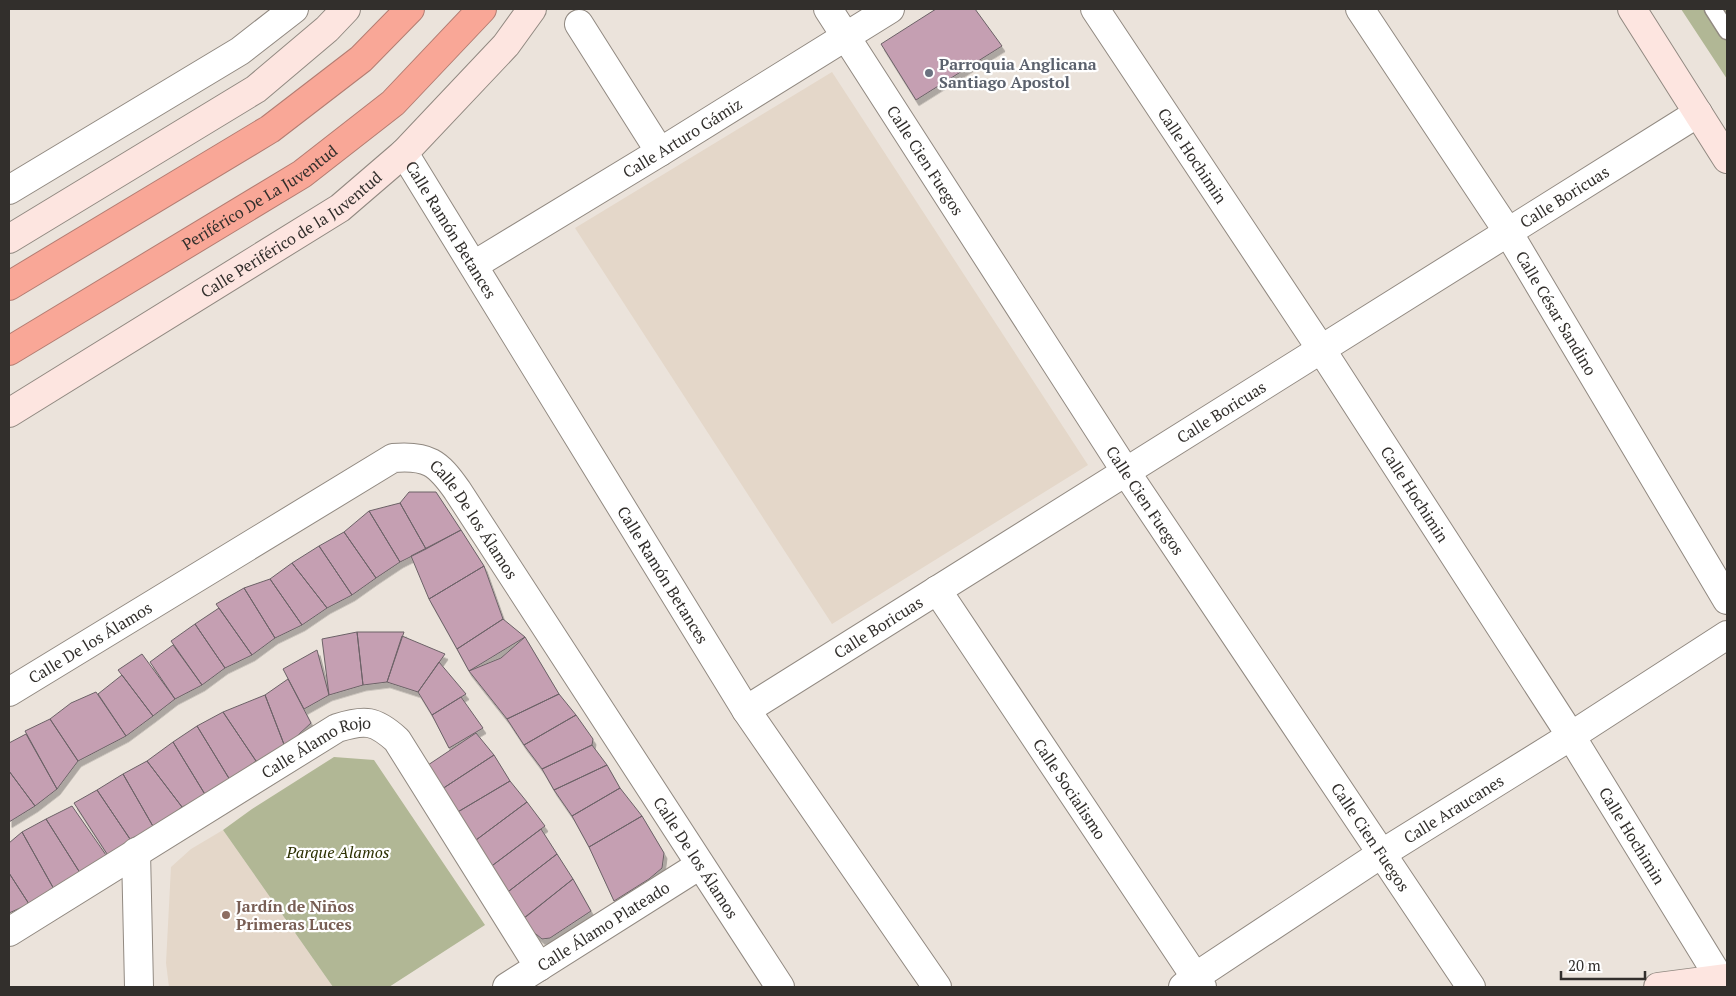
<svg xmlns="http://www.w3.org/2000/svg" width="1736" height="996" font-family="'PT Serif',serif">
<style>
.built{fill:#e4d7c9}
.green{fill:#b1b795}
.building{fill:#c59fb2;stroke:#6c6267;filter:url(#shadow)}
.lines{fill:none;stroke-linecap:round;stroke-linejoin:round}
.lane-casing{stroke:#918981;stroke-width:19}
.street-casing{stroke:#918981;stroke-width:30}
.secondary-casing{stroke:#918981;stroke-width:30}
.highway-casing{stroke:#b37d72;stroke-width:30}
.lane{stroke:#fff;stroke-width:16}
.street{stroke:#fff;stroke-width:28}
.secondary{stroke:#fde5e0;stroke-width:28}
.highway{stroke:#f9a797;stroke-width:28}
.worship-dot{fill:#6b7280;stroke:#fff;stroke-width:2}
.education-dot{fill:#8d6e63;stroke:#fff;stroke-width:2}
.labels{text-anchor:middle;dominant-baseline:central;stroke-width:4.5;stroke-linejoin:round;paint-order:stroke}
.worship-label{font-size:16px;font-weight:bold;fill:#5b616d;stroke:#fff;text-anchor:start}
.street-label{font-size:16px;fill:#322f2c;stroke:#fff}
.park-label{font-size:16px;font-style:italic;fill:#2c3001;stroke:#fff}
.education-label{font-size:16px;font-weight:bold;fill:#785e54;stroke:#fff;text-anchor:start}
</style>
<defs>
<filter id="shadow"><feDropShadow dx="3" dy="5.5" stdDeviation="0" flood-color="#0004"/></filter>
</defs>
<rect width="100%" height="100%" fill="#ebe3db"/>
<path class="built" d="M832 72 1088 465 832 624 575 228Z
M223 830 333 987H169L166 963 171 867 191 849Z"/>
<path class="green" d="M1681 9H1727V79Z
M334 757 374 760 485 925 389 987H333L223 830 252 809Z"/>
<path class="building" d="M936 9H975L1002 46 916 100 881 44Z
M409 492H436L461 530 426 549 400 503Z
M400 503 426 549 400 562 369 511Z
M369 511 400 562 376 578 344 532Z
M461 530 484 566 429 599 411 556Z
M344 532 376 578 352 595 319 546Z
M319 546 352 595 327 608 292 563Z
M292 563 327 608 302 625 270 579Z
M484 566 503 619 457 649 429 599Z
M270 579 302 625 275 638 244 588Z
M244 588 275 638 252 655 216 604Z
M219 608 252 655 225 668 195 624Z
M503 619 525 637 469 671 457 649Z
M195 624 225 668 202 685 171 641Z
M357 632 363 685 329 695 322 639Z
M357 632H404L387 682 363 685Z
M402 636 445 654 418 692 387 682Z
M525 637 559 694 507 719 469 671 501 658Z
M173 645 202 685 175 699 150 662Z
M317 650 329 695 304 709 283 669Z
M142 654 175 699 153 716 118 670Z
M439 662 466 694 432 715 418 692Z
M122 675 153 716 126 736 98 694Z
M288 679 311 723 285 747 265 695Z
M96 692 126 736 78 761 50 719 71 703Z
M559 694 576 715 524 745 507 719Z
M265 695 287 752 256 761 223 712Z
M461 697 483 728 449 748 432 715Z
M223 712 256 761 230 780 197 726Z
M576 715 593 739 592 745 542 769 524 745Z
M50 719 78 761 57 789 25 731Z
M197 726 230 780 206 796 173 742Z
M476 733 494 755 439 791 425 767Z
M26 734 57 789 35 806 9 771V743Z
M173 742 206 796 182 807 147 761Z
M592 745 607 765 554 790 542 769Z
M494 755 510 781 451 816 439 791Z
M147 761 182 807 154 828 123 774Z
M607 765 620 788 572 816 554 790Z
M9 771 35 806 9 822Z
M123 774 154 828 130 839 97 790Z
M510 781 527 802 468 846 451 816Z
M620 788 642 816 589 847 572 816Z
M97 790 130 839 109 857 74 803Z
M527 802 545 826 485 871 468 846Z
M72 806 106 855 82 876 46 819Z
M642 816 664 853 662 868 649 879 614 901 589 847Z
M46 819 82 876 55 891 22 832Z
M541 829 557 854 500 898 485 871Z
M22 832 55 891 29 904 9 873V843Z
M557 854 573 879 517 924 500 898Z
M9 873 29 904 9 913Z
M573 879 591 911 550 938 542 939 520 921Z"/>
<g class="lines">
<defs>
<path id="lane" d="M1713 9 1727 31"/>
<g id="street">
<path id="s1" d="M828 9 1126 472 1471 987"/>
<path id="s2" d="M1095 9 1321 349 1571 736 1725 987"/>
<path id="s3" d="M1360 9 1508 232 1727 600"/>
<path d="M579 24 660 152"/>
<path id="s4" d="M404 153 746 710 937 987"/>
<path d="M9 190 240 51 294 9"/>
<path id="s5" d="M474 265 660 152 890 9"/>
<path id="s6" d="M937 590 1202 987"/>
<path id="s7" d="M9 692 393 458C428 455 438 463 457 490L780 987"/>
<path id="s8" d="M746 710 1698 113"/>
<path d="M136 852 139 987"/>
<path id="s9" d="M9 932 337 728C365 719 375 720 397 740L539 967"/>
<path id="s10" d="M507 987 700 865"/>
<path id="s11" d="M1183 987 1195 977 1381 854 1571 736 1727 635"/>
</g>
<g id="secondary">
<path d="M1632 9 1727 159"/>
<path d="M9 239 256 89 327 29 346 9"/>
<path id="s12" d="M9 413 340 208 404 153 506 45 532 9"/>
<path d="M1658 987 1727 978"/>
</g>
<g id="highway">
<path d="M9 286 270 129 361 59 410 9"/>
<path id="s13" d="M9 351 302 174 393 103 482 9"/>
</g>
</defs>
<use href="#lane" class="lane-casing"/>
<use href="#street" class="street-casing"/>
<use href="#secondary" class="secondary-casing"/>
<use href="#highway" class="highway-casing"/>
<use href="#lane" class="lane"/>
<use href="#street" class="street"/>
<use href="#secondary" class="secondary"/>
<use href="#highway" class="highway"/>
</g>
<circle class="worship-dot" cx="929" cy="73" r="5"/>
<circle class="education-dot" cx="226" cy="915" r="5"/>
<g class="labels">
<g class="worship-label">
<text x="939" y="64">Parroquia Anglicana<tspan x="939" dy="18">Santiago Apostol</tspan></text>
</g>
<g class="street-label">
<text stroke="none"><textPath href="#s5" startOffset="244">Calle Arturo Gámiz</textPath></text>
<text stroke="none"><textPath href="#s2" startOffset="176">Calle Hochimin</textPath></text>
<text stroke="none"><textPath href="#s1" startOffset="180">Calle Cien Fuegos</textPath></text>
<text stroke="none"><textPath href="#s8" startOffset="966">Calle Boricuas</textPath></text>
<text stroke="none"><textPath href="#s13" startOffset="294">Periférico De La Juventud</textPath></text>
<text stroke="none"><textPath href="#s4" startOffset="90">Calle Ramón Betances</textPath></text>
<text stroke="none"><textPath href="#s12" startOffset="334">Calle Periférico de la Juventud</textPath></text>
<text stroke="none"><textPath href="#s3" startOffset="362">Calle César Sandino</textPath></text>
<text stroke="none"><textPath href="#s8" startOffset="561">Calle Boricuas</textPath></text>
<text stroke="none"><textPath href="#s2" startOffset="581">Calle Hochimin</textPath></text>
<text stroke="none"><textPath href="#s1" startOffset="585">Calle Cien Fuegos</textPath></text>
<text stroke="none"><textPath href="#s7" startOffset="560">Calle De los Álamos</textPath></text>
<text stroke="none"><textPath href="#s4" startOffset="495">Calle Ramón Betances</textPath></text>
<text stroke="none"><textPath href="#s8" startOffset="156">Calle Boricuas</textPath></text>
<text stroke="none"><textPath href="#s7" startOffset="95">Calle De los Álamos</textPath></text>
<text stroke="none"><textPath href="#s9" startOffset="360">Calle Álamo Rojo</textPath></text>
<text stroke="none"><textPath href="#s6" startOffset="239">Calle Socialismo</textPath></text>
<text stroke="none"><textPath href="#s11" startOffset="324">Calle Araucanes</textPath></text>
<text stroke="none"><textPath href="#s2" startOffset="986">Calle Hochimin</textPath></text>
<text stroke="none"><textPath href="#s1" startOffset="990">Calle Cien Fuegos</textPath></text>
<text stroke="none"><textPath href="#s7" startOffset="965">Calle De los Álamos</textPath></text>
<text stroke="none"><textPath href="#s10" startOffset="114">Calle Álamo Plateado</textPath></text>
</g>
<g class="park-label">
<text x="338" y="852">Parque Alamos</text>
</g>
<g class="education-label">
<text x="236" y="906">Jardín de Niños<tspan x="236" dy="18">Primeras Luces</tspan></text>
</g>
</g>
<rect width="1736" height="996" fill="none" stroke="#322f2c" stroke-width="20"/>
<path d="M1561 971v8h84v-8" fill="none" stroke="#322f2c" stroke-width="2.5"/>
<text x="1568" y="971" font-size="15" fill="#322f2c" stroke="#ffffff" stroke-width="4" paint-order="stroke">20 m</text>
</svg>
